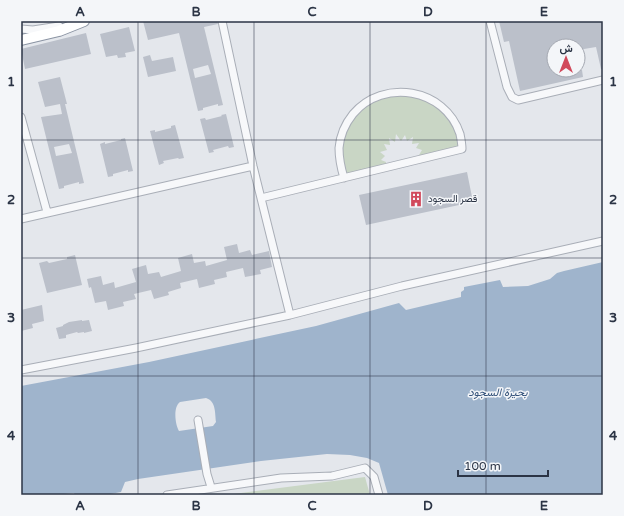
<svg xmlns="http://www.w3.org/2000/svg" width="624" height="516" font-family="'Varela Round',Vazirmatn,sans-serif">
<style>
.green{fill:#c9d6c5}
.water{fill:#9fb4cc;fill-rule:evenodd}
.building{fill:#bbc0ca;fill-rule:evenodd}
.lines{fill:none;stroke-linecap:round;stroke-linejoin:round}
.minor-casing{stroke:#a9aeb7;stroke-width:9}
.highway-casing{stroke:#8b94a3;stroke-width:12}
.minor{stroke:#f7f8fa;stroke-width:7}
.highway{stroke:#fff;stroke-width:10}
.grid{fill:none;stroke:#2b3445;stroke-width:1;stroke-opacity:0.55}
.labels{text-anchor:middle;dominant-baseline:central;stroke-width:3;stroke-linejoin:round;paint-order:stroke}
.poi-label{font-size:10px;fill:#2b3445;stroke:#f4f6f9;text-anchor:start}
.water-label{font-size:11px;font-style:italic;fill:#34527a;stroke:#f4f6f9}
.neatline{fill:none;stroke:#2b3445;stroke-width:1.5}
.grid-label{font-size:13px;text-anchor:middle;font-weight:bold;fill:#2b3445}
</style>
<rect width="100%" height="100%" fill="#e4e7ec"/>
<path class="green" d="M406 95C438 101 455 115 459 148L420 157 419 155 422 150 416 148 419 143 412 144 413 137 407 141 405 135 401 141 396 134 395 142 389 138 390 145 384 144 387 150 380 152 385 156 381 160 386 162V165L347 174C334 145 346 115 375 101 385 96 395 96 406 95Z
M365 477 370 495H226Z"/>
<path class="water" d="M603 262V495H388L379 463 367 458 350 455 327 454 261 461 138 479 125 482 121 492 105 495H75L74 493 54 495H21V386L149 362 316 326 399 303 406 310 461 297V292L464 290V287L500 280 503 287 528 286 550 279 557 273 564 271ZM206 398C216 401 215 413 216 422L213 426 179 431C175 424 173 407 180 402Z"/>
<path class="building" d="M143 21H217L218 24 204 27 223 105 218 106V104L203 108V110L198 111 179 33 148 40ZM208 65 211 74 195 78 193 69Z
M499 21H603V69H601L596 47 578 50V46H554V70H582L583 77 520 91 509 41 504 42Z
M129 27 135 51 125 53 126 57 118 58 117 55 106 57 100 34Z
M86 33 91 54 25 69 21 49Z
M150 55 152 61 173 57 176 71 148 77 143 57Z
M60 77 67 104H65L84 183 79 184V182L64 186V188L59 189 41 117 62 114 60 104 45 107 38 82ZM69 144 72 153 56 156 54 147Z
M226 114 234 147 229 148 228 146 213 150 214 152 209 153 200 119 205 118 206 120 222 116 221 115Z
M175 125 184 158 179 159 178 158 163 161 164 163 159 165 150 131 155 130V132L171 128V126Z
M125 138 133 171 128 172V170L113 174V176L108 177 100 144 105 142V144L121 140V139Z
M467 172 473 202 366 225 359 195Z
M237 244 239 253 250 250 252 255 269 251 272 267 260 270 261 274 245 277 243 268 226 272 227 277 214 280 215 284 199 288 197 279 180 283 181 288 168 292 169 295 154 299 151 290 134 294 136 299 123 302 124 306 108 310 106 301 95 303 91 287 89 288 87 279 101 276 103 285 114 282 115 288 136 282 132 269 146 265 148 274 159 272 161 277 181 271 178 258 192 254 194 263 205 261 206 266 227 260 224 247Z
M75 255 82 285 47 293 39 263 47 261 49 263 67 259V257Z
M42 305 44 321 32 324 33 328 21 331V310Z
M82 320V321L89 320 92 331 84 333V332L78 333 77 332 66 335V338L59 339 56 328 63 326V325L69 322Z"/>
<g class="lines">
<defs>
<path id="minor" d="M222 21 253 166 290 315
M490 21 507 87 512 97 518 100 603 80
M21 29 33 30 59 26
M21 117 47 212
M261 198 462 149C462 144 461 139 460 134 445 88 383 78 353 114 345 124 340 136 339 148 339 159 341 168 344 178
M21 219 253 166
M21 370 136 348 290 315 402 286 603 241
M198 420 207 474 211 487
M167 495 281 478 332 476 365 468 374 477 379 495"/>
<path id="highway" d="M21 40 59 31 84 21"/>
</defs>
<use href="#minor" class="minor-casing"/>
<use href="#highway" class="highway-casing"/>
<use href="#minor" class="minor"/>
<use href="#highway" class="highway"/>
</g>
<path class="grid" d="M138 21V495M254 21V495M370 21V495M486 21V495M21 140H603M21 258H603M21 376H603"/>
<defs>
<symbol id="building-bare" viewBox="-9 -9 18 18"><path d="M-4-6H4V6H1V3H-1V6H-4ZM-2.5-4.3h1.7v1.8h-1.7ZM.8-4.3h1.7v1.8H.8ZM-2.5-1h1.7V.8h-1.7ZM.8-1h1.7V.8H.8Z" fill="#d1495b" stroke="#f4f6f9" stroke-width="2.5" paint-order="stroke"/></symbol>
</defs>
<g fill-rule="evenodd">
<use href="#building-bare" x="405" y="188" width="22" height="22"/>
</g>
<g class="labels">
<g class="poi-label">
<text x="428" y="199">قصر السجود</text>
</g>
<g class="water-label">
<text x="498" y="392">بحيرة السجود</text>
</g>
</g>
<rect width="624" height="516" fill="none" stroke="#f4f6f9" stroke-width="44"/>
<g transform="translate(566 58)"><circle r="19" fill="#f4f6f9" stroke="#a4a8b1"/>
<path d="M0-3L7 15L0 10L-7 15Z" fill="#d1495b"/>
<text y="-6" font-size="11" font-weight="bold" text-anchor="middle" fill="#2b3445">ش</text>
</g>
<path d="M458 470v6h90v-6" fill="none" stroke="#2b3445" stroke-width="2"/>
<text x="464" y="470" font-size="12" fill="#2b3445" stroke="#f4f6f9" stroke-width="3" paint-order="stroke">100 m</text>
<rect x="22" y="22" width="580" height="472" class="neatline"/>
<g class="grid-label">
<text x="80" y="16">A</text>
<text x="196" y="16">B</text>
<text x="312" y="16">C</text>
<text x="428" y="16">D</text>
<text x="544" y="16">E</text>
<text x="11" y="86">1</text>
<text x="613" y="86">1</text>
<text x="11" y="204">2</text>
<text x="613" y="204">2</text>
<text x="11" y="322">3</text>
<text x="613" y="322">3</text>
<text x="11" y="440">4</text>
<text x="613" y="440">4</text>
<text x="80" y="510">A</text>
<text x="196" y="510">B</text>
<text x="312" y="510">C</text>
<text x="428" y="510">D</text>
<text x="544" y="510">E</text>
</g>
</svg>
